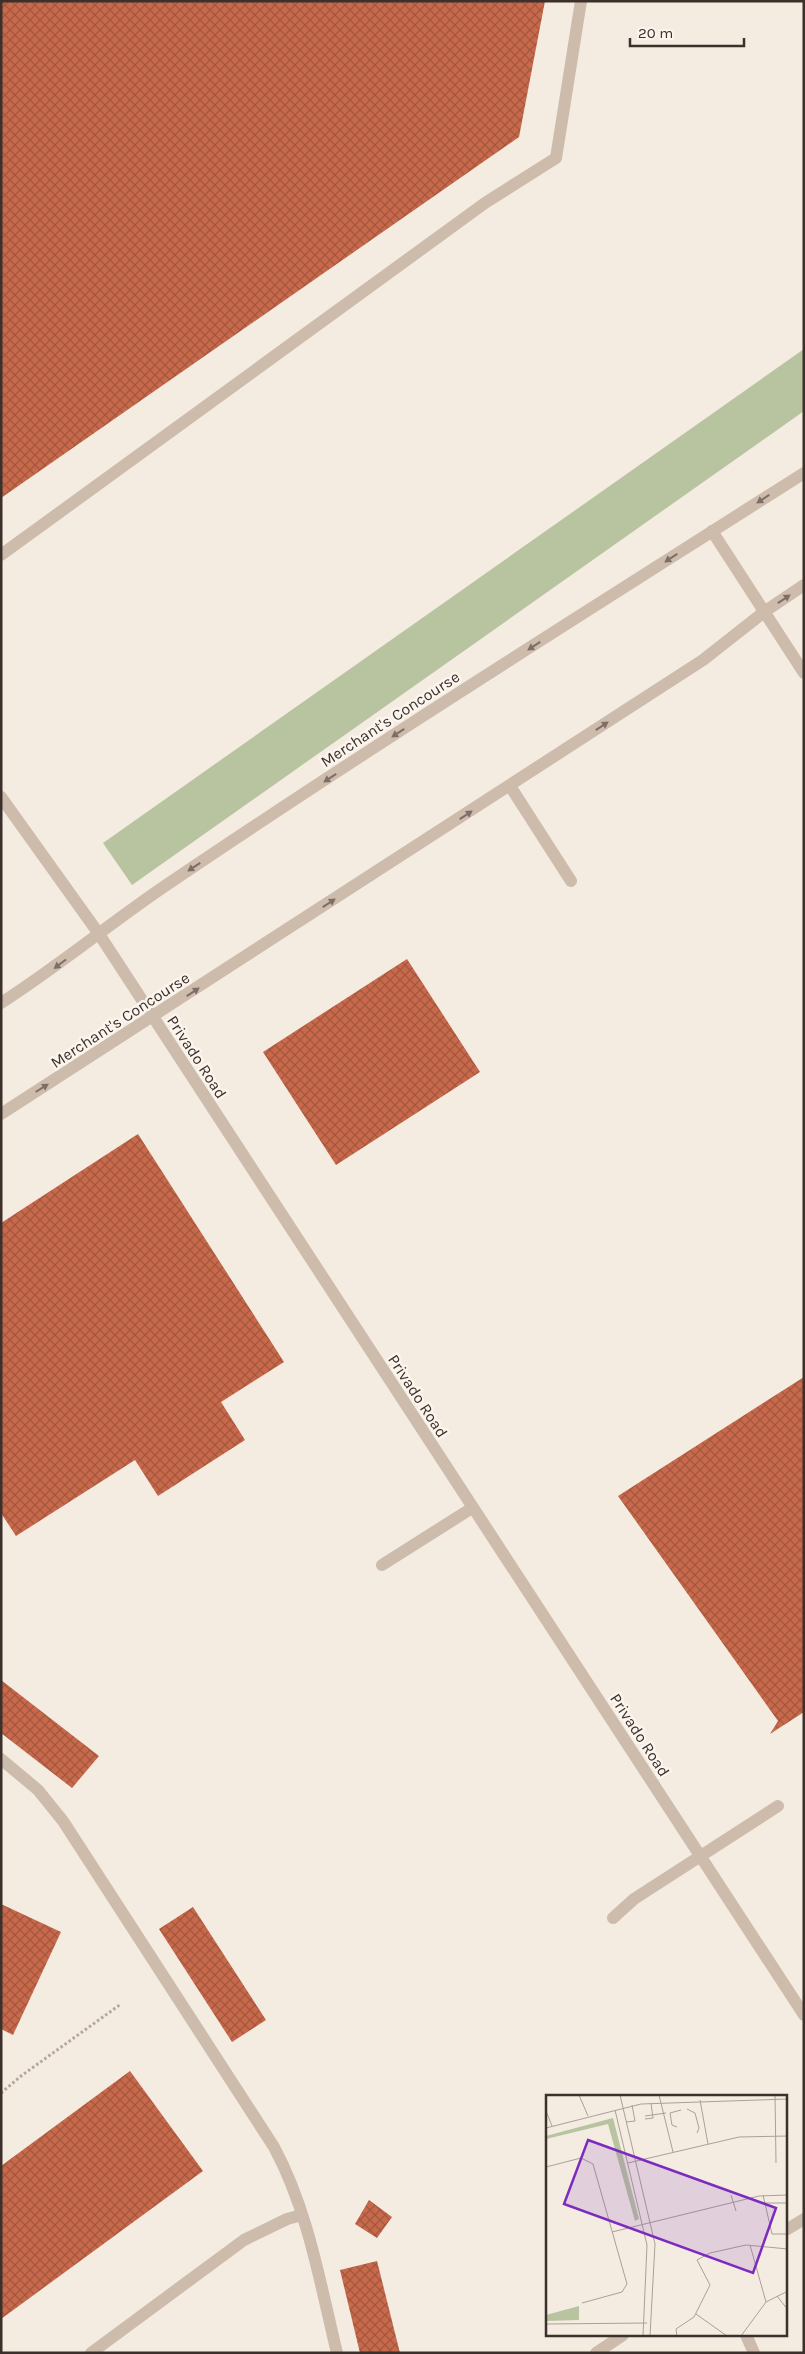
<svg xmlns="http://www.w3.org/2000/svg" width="805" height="2354" font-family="Karla,sans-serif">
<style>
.green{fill:#b8c4a0}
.building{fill:url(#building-cross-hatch)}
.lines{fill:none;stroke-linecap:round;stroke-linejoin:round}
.path{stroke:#b9a596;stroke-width:3;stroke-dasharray:2.5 2.5;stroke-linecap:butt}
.service{stroke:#cdbbac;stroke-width:12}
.minor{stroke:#cdbbac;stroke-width:12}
.tertiary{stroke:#cdbbac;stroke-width:12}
.oneway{fill:#7d6f65}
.labels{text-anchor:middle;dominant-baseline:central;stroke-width:5;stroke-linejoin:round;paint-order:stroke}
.street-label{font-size:16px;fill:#3b302b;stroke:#fbf5ee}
.inset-road{fill:none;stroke:#aaa098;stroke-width:1}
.view{fill:#7b2cbf;fill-opacity:0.15;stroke:#7b2cbf;stroke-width:2.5}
.inset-edge{fill:none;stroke:#3b302b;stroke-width:2.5}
</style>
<defs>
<pattern id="building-cross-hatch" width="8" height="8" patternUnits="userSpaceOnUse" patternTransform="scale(1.25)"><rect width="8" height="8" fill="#c8694b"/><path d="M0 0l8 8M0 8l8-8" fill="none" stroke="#a4573f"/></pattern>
</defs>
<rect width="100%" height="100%" fill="#f4ebe1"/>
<path class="green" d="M804 349V411L132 885 103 843Z"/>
<path class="building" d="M1 1H545L519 137 1 498Z
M407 959 480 1072 336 1165 263 1052Z
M138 1134 284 1362 221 1402 245 1440 158 1496 135 1460 16 1536 1 1513V1223Z
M804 1377V1712L770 1734 778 1721 618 1496Z
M1 1680 99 1756 72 1788 1 1733Z
M1 1904 61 1932 13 2035 1 2029Z
M193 1907 266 2020 232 2042 159 1929Z
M130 2071 203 2171 1 2319V2166Z
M369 2200 392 2217 377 2238 355 2224Z
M377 2261 400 2353H360L340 2270Z"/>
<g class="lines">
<path class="path" d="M1 2093 21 2076 121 2004"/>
<path class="service" d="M1 555 485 203 556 158 581 1
M510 786 571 881
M382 1565 472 1508
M613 1918 634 1899 778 1806
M786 2230 804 2219
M746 2335 754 2353
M596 2353 623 2335"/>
<path class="minor" d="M712 531 804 673
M1 797 99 934 804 2015
M1 1759 38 1790 63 1821 274 2147C308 2210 320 2283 337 2353
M91 2353 244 2240 287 2219 302 2215"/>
<path class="tertiary" d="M1 1003C57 967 108 925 162 888 373 745 589 610 804 473
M1 1114 703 660 764 612 804 585"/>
</g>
<defs><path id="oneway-solid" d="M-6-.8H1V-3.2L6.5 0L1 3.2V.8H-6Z" transform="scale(1.25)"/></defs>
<g class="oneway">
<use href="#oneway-solid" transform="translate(763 499) rotate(147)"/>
<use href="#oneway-solid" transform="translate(671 558) rotate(147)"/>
<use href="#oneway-solid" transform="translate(784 599) rotate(-34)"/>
<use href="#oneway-solid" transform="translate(534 646) rotate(147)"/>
<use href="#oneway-solid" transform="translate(602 726) rotate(-33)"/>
<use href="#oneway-solid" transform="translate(398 733) rotate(147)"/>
<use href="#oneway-solid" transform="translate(330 778) rotate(147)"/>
<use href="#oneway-solid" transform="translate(466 815) rotate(-33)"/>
<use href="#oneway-solid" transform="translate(194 867) rotate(147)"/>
<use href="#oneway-solid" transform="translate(329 903) rotate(-33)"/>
<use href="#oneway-solid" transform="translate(60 964) rotate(143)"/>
<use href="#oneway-solid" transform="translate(193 992) rotate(-33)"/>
<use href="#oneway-solid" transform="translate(42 1088) rotate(-32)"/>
</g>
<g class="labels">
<g class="street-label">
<text transform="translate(390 719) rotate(-33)">Merchant's Concourse</text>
<text transform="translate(120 1020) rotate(-33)">Merchant's Concourse</text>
<text transform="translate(197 1057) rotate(57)">Privado Road</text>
<text transform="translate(418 1396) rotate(57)">Privado Road</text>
<text transform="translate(640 1735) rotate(57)">Privado Road</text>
</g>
</g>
<g transform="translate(546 2095)">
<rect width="241" height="241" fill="#f4ebe1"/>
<path d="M67 23 93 124 89 126 62 29 0 44V41ZM33 211V225L0 226V220Z" fill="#b8c4a0"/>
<path class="inset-road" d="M33 0 42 21M74 0 109 149 104 241M113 0 127 57M229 0 230 68M154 5 162 49M141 14 149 18 153 33 151 38M69 15 101 150 97 241M0 16 6 31M99 21 120 18M99 24 107 23 105 8M80 27 89 26 86 10M131 32 126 30 124 18 135 15M0 33 95 9 242 4M82 68 193 42 242 41M0 72 35 63 47 69 81 189 76 197 36 208M185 100 190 116M217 100 226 139H242M219 108H242M66 137 213 101 242 100M204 150 220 207M231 201 242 215M150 219 181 241M0 229 101 228M0 241H84M131 241 130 234 148 222 164 190 151 165 164 158 200 150 242 154M195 241 220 207 242 196"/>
<path class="view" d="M42 45 230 113 207 178 18 109Z"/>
<rect width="241" height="241" class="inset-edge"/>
</g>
<rect width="805" height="2354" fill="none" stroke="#3b302b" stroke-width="5"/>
<path d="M630 38v8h114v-8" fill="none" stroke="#3b302b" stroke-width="2.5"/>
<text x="638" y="38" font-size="15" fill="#3b302b" stroke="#fbf5ee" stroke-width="4" paint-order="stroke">20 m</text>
</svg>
